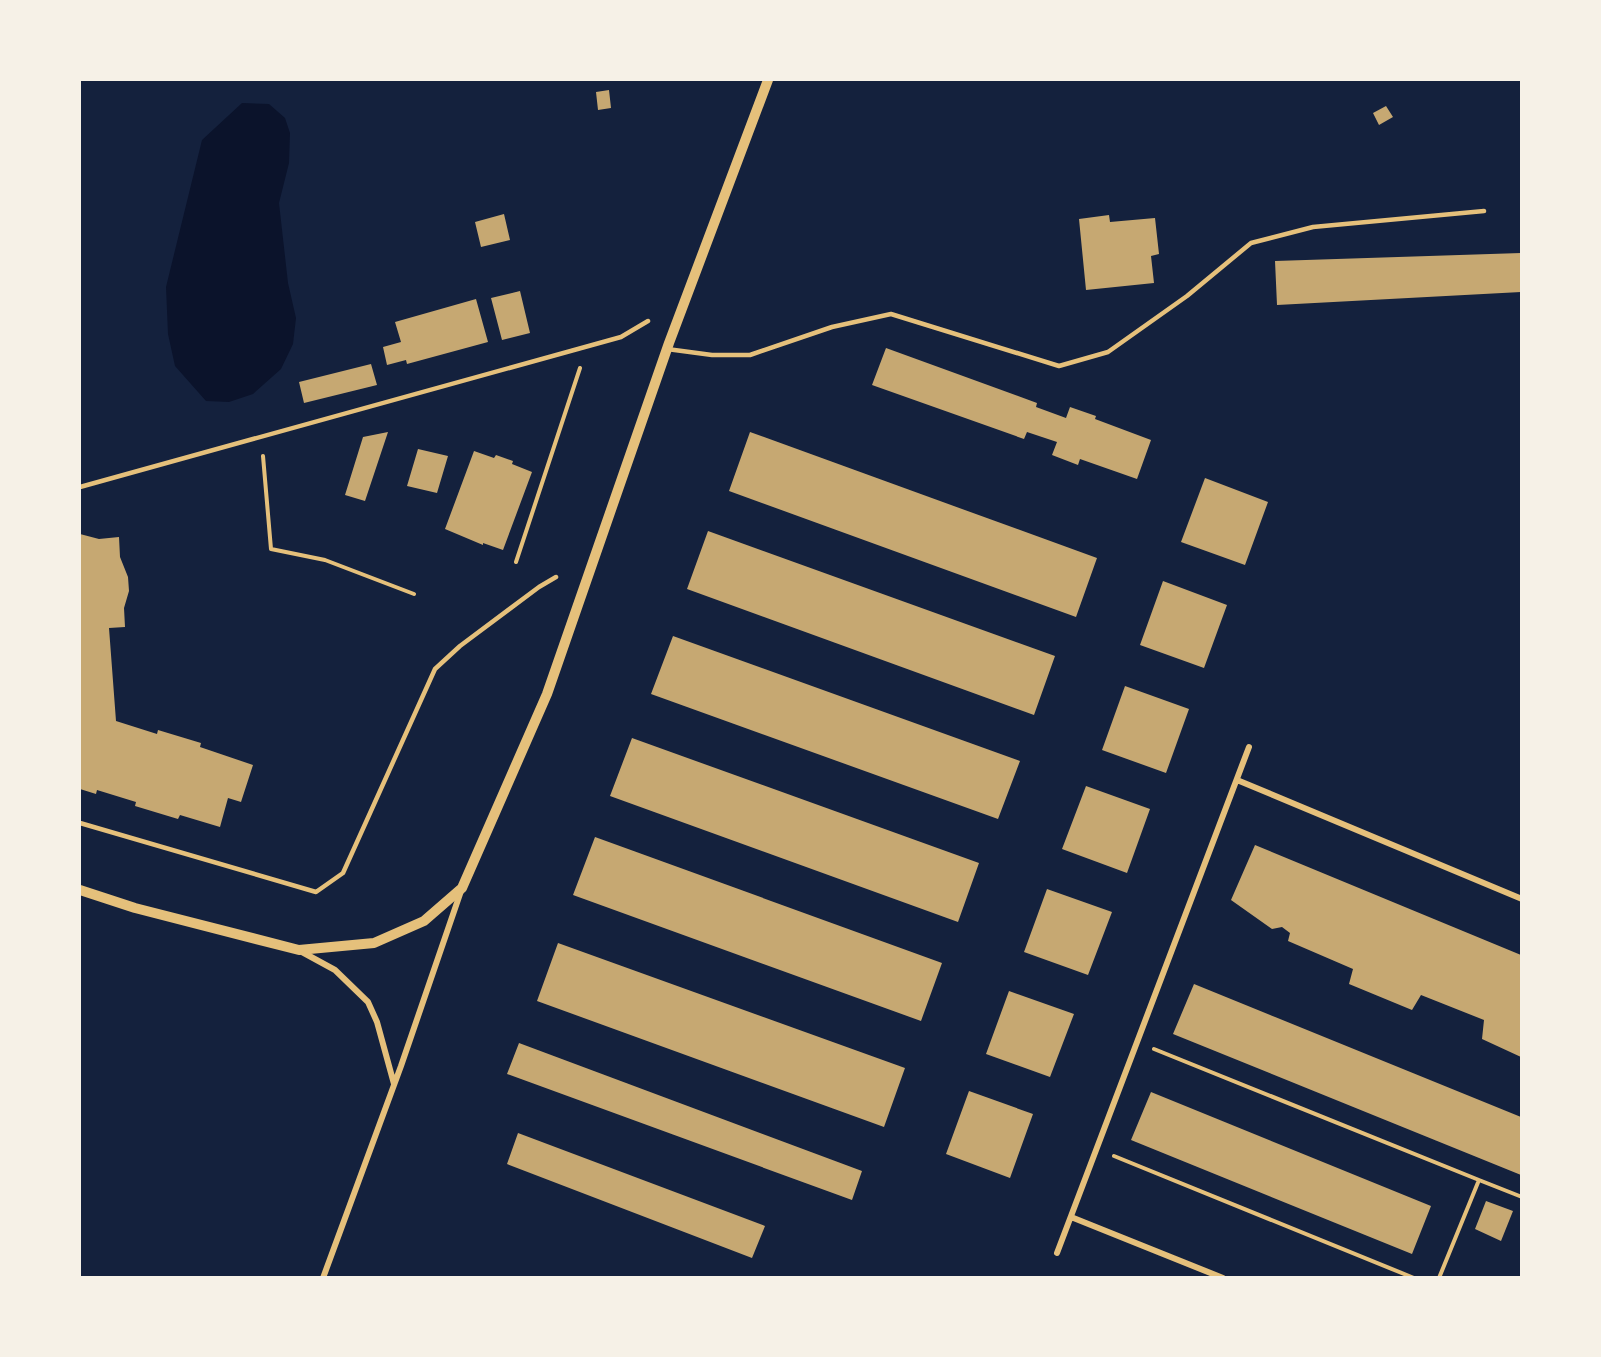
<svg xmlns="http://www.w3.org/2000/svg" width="1601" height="1357" font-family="'Roboto Serif',serif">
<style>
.water{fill:#0b132b}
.building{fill:#c6a872}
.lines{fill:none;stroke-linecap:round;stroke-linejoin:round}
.path{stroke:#e5c07b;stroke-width:4}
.service{stroke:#e5c07b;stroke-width:4.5}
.minor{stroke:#e5c07b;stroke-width:6}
.tertiary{stroke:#e5c07b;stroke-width:10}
</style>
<rect width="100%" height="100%" fill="#14213d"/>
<path class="water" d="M242 103 269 104 285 118 290 133 289 163 279 203 288 283 296 318 293 344 281 369 253 394 229 402 206 401 175 366 168 334 166 287 202 140Z"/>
<path class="building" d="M609 90 611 108 598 110 596 92Z
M1386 106 1393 117 1379 125 1373 113Z
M504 214 510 240 481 247 475 222Z
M1109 215 1110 222 1155 218 1159 254 1151 256 1154 283 1086 290 1079 219Z
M1521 253V292L1277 305 1275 261Z
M520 291 530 333 502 340 491 298Z
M476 299 488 342 407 364 406 360 387 365 383 347 401 342 395 322Z
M886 348 1037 403 1036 407 1066 418 1070 407 1096 416 1095 419 1151 440 1137 479 1080 459 1078 465 1052 455 1057 442 1027 432 1024 439 872 385Z
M371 364 377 385 304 403 299 382Z
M388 432 365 501 345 495 363 437Z
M750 432 1097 558 1076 617 729 491Z
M418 449 448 456 437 493 407 486Z
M474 451 494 458 496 455 513 461 512 464 532 472 503 550 483 543V545L445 529Z
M1205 478 1268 502 1245 565 1181 542Z
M708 531 1055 656 1034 715 687 589Z
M80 534 99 539 119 537 120 557 128 577 129 591 124 608 125 627 109 628 116 721 157 734 158 730 201 743 200 747 253 765 241 802 228 798 220 827 180 815 178 819 135 806 136 802 97 790 96 794 80 789Z
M1163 581 1227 605 1204 668 1140 645Z
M673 636 1020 761 998 819 651 694Z
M1125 686 1189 709 1166 773 1102 750Z
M632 738 979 863 958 922 610 796Z
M1086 786 1150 809 1127 873 1062 849Z
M595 837 942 963 921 1021 573 895Z
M1255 845 1521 955V1057L1482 1039 1484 1020 1421 995 1412 1010 1349 984 1353 969 1288 941 1290 933 1282 927 1272 929 1231 900Z
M1047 889 1112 912 1088 975 1024 952Z
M558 943 905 1068 884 1127 537 1001Z
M1194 984 1521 1117V1175L1173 1034Z
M1009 991 1074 1014 1050 1077 986 1054Z
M519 1043 862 1171 852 1200 507 1074Z
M969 1091 1033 1114 1010 1178 946 1154Z
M1151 1092 1431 1206 1412 1254 1131 1140Z
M518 1133 765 1226 752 1258 507 1164Z
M1486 1201 1513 1211 1501 1241 1475 1229Z"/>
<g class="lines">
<path class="path" d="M263 456 271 549 325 560 414 594
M516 562 580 368
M1154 1049 1479 1180
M1114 1156 1414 1278
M1439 1278 1479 1180 1522 1197"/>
<path class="service" d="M667 349 712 355H750L832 327 891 314 1059 366 1108 352 1187 296 1251 243 1313 227 1484 211
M80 487 621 337 648 321
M80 823 316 892 343 873 435 669 460 646 539 587 556 577"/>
<path class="minor" d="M1237 780 1522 899
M302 952 335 970 368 1002 377 1022 394 1084
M1071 1217 1223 1278
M1057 1253 1249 747
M323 1278 401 1066 461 891"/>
<path class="tertiary" d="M80 890 135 908 299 950 374 943 424 921 462 888 547 694 669 343 768 80"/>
</g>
<rect width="1601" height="1357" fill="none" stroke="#f6f1e7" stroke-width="162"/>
</svg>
